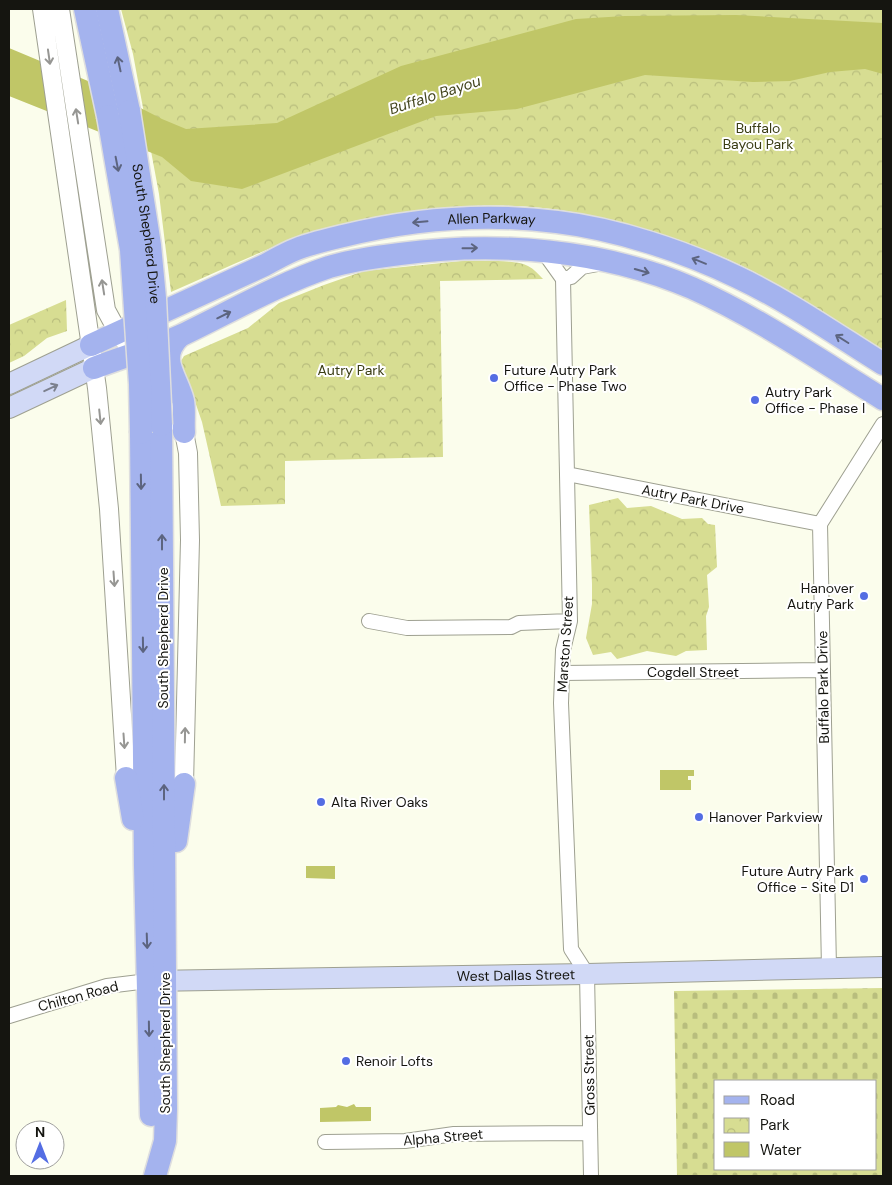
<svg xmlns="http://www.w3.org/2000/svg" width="892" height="1185" font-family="'DM Sans',sans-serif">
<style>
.cemetery{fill:url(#cemetery-stones);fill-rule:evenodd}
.park{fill:url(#park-crowns)}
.water{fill:#c0c667}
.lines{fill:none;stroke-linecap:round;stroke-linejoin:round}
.minor-casing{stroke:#9ea091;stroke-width:16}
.tertiary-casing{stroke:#9ea091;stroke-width:20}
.secondary-casing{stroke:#9ea091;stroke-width:22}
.primary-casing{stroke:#dedede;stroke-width:25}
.minor{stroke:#fff;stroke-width:14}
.tertiary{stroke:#fff;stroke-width:18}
.secondary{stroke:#d1d9f6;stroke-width:20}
.primary{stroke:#a4b3ee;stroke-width:22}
.primary-bridge-casing{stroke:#dedede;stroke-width:25;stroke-linecap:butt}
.primary-bridge{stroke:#a4b3ee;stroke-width:22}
.oneway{stroke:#969693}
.oneway2{stroke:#5c647f}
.oneway3{stroke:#7c818e}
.poi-dot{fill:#546de3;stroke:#fff;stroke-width:2}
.labels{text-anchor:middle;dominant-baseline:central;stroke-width:4;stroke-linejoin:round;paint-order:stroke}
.park-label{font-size:14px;fill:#3a3d14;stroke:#fff}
.street-label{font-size:14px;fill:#151510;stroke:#fff}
.poi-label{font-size:14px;fill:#151510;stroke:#fff;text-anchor:start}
.water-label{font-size:15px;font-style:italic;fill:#43451d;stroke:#fff}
</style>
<defs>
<pattern id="cemetery-stones" width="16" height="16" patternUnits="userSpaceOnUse" patternTransform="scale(1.25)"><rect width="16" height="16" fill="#d7dd92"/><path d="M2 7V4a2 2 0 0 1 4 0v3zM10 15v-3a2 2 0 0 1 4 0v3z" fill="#b8bd7d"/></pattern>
<pattern id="park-crowns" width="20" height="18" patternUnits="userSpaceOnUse" patternTransform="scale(1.25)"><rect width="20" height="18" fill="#d7dd92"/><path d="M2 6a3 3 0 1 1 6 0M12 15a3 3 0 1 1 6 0" fill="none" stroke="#b8bd7d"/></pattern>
</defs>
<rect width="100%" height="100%" fill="#fbfdec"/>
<path class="cemetery" d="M883 988V1176H677L674 991ZM716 1081H876V1169H716Z"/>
<path class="park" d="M121 9H883V351C837 322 792 290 742 266 686 239 622 220 560 210 489 199 387 209 318 231 268 247 219 271 171 292L159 194 133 54Z
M461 261C478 261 514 259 528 266 534 269 538 274 543 279L440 281 443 457 285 461V504L221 506 202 422 181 361 184 356 248 328 279 303 324 285 364 271Z
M66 300 67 331 47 338 24 356 9 363V325Z
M618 498 627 508 651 506 682 519 702 518 708 524 715 525 717 567 707 575 709 607 706 616 707 650 686 651 676 656 647 651 617 659 611 652 593 655 586 638 592 604V584L589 505Z"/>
<path class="water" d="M736 15 883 23V74L865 69 830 72 790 81 753 82 645 75 517 109 436 116 242 189 191 181 162 157 9 96V48L88 81 162 119 186 129 277 123 401 66 576 19 625 16Z
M660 770H694V776H688V780H691V790H660Z
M306 866H335V879L306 878Z
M354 1104 356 1107H371V1121L320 1122V1108L336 1107 338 1105 347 1107Z"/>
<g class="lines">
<defs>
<path id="minor" d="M543 251 563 279
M563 279 570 621 563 650 561 703 571 949 587 974 591 1176
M563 279 571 277 582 267 598 264
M567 474 820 524
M369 621 407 628 511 627 519 623 570 621
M562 673 823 670
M829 968 820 524 883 424
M9 1016 107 986 148 981
M325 1142 405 1141 454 1134 590 1133"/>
<path id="tertiary" d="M42 9 97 388 109 509 126 778
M60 9 106 310 118 332 140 362
M158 387 170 405 184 432 188 453 190 540 184 784"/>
<g id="secondary">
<path d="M9 384 91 345"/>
<path d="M9 408 94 368"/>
<path id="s1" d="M150 981 587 974 883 967"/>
</g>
<g id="primary">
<path d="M85 9 108 116"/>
<path d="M107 9 129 111"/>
<path d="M179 337C157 359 177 376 183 401 185 410 183 422 184 432"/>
<path id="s2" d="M91 345 265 265C274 260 283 255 292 251 308 244 326 240 343 236 412 219 486 213 557 222 616 229 683 251 737 277 788 301 835 334 883 364"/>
<path d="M94 368C123 357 154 348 182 335 230 312 278 284 329 267 352 260 376 257 400 254 496 241 602 249 692 288 759 318 821 361 883 399"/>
<path d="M141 433 145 866 151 1115"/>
<path d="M126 778 133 819"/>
<path d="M176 841 184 784"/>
<path d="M155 1176 165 1141 166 1109 161 425"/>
</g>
</defs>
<use href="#minor" class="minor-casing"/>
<use href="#tertiary" class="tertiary-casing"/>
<use href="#secondary" class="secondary-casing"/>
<use href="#primary" class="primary-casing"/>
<use href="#minor" class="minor"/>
<use href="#tertiary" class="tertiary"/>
<use href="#secondary" class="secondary"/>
<use href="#primary" class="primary"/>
<defs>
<g id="primary-bridge">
<path id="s3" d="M129 111 150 245 155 298 161 425"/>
<path d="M108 116 131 250 140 384 141 433"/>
</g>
</defs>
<use href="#primary-bridge" class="primary-bridge-casing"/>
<use href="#primary-bridge" class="primary-bridge"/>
</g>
<defs><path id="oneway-shaft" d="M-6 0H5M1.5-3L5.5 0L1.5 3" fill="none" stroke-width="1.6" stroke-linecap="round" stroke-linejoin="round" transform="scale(1.25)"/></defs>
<g class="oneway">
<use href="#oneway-shaft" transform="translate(49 57) rotate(82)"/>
<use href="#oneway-shaft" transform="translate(77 116) rotate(-99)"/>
<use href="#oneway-shaft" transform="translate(103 287) rotate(-99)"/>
<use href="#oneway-shaft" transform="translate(100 417) rotate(84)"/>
<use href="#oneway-shaft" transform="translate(114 579) rotate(86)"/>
<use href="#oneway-shaft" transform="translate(185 735) rotate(-89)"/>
<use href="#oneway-shaft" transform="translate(124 741) rotate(86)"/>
</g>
<g class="oneway2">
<use href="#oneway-shaft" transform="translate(119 64) rotate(-102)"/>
<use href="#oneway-shaft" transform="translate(117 164) rotate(79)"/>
<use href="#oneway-shaft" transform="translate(420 222) rotate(175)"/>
<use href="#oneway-shaft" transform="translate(470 248) rotate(-1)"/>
<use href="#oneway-shaft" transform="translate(699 261) rotate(-158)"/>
<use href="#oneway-shaft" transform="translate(642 271) rotate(16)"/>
<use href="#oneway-shaft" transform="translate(224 315) rotate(-26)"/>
<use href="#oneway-shaft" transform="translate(842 339) rotate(-148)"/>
<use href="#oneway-shaft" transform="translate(141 482) rotate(89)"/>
<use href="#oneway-shaft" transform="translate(162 542) rotate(-90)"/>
<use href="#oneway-shaft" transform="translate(143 645) rotate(89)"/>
<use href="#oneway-shaft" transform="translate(164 792) rotate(-90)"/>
<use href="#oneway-shaft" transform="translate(147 941) rotate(88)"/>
<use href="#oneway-shaft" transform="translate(149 1029) rotate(89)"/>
</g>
<use class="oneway3" href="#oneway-shaft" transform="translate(51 388) rotate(-25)"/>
<g class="poi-dot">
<circle cx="494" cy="378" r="5"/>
<circle cx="755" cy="400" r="5"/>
<circle cx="864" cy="596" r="5"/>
<circle cx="321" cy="802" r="5"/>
<circle cx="699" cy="817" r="5"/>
<circle cx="864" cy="879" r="5"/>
<circle cx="346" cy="1061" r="5"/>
</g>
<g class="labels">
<g class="park-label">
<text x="758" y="128">Buffalo<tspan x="758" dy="16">Bayou Park</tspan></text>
<text x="351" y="370">Autry Park</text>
</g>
<g class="street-label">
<text stroke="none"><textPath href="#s2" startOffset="425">Allen Parkway</textPath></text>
<text stroke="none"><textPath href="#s3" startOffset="124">South Shepherd Drive</textPath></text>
<text transform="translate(693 499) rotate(11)">Autry Park Drive</text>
<text transform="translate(163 638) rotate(-90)">South Shepherd Drive</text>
<text transform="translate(565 644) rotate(-86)">Marston Street</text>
<text x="693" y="672">Cogdell Street</text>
<text transform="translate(823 687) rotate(-91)">Buffalo Park Drive</text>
<text stroke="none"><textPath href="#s1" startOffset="366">West Dallas Street</textPath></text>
<text transform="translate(78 996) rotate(-15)">Chilton Road</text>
<text transform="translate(165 1043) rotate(-90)">South Shepherd Drive</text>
<text transform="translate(589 1075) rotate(-91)">Gross Street</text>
<text transform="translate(443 1137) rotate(-5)">Alpha Street</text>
</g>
<g class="poi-label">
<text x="504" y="370">Future Autry Park<tspan x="504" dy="16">Office - Phase Two</tspan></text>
<text x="765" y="392">Autry Park<tspan x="765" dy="16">Office - Phase I</tspan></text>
<text x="854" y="588" text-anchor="end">Hanover<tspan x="854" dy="16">Autry Park</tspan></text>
<text x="331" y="802">Alta River Oaks</text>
<text x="709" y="817">Hanover Parkview</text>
<text x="854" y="871" text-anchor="end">Future Autry Park<tspan x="854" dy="16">Office - Site D1</tspan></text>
<text x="356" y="1061">Renoir Lofts</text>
</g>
<g class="water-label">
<text transform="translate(435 95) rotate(-18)">Buffalo Bayou</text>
</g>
</g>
<rect width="892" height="1185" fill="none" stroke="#151510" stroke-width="20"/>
<rect x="714" y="1080" width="162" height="90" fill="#ffffff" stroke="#a1a19f"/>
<rect x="724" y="1096" width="25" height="8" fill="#a4b3ee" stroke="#a1a19f"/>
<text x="760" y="1105" font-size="15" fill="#151510">Road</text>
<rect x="724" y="1118" width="25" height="15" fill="url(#park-crowns)" stroke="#a1a19f"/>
<text x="760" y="1130" font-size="15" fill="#151510">Park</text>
<rect x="724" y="1142" width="25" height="15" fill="#c0c667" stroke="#a1a19f"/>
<text x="760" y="1155" font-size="15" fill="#151510">Water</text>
<g transform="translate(40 1145)"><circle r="24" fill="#ffffff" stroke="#a1a19f"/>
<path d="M0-4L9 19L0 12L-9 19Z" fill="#546de3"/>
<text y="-8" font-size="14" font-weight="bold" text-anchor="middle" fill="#151510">N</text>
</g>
</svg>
